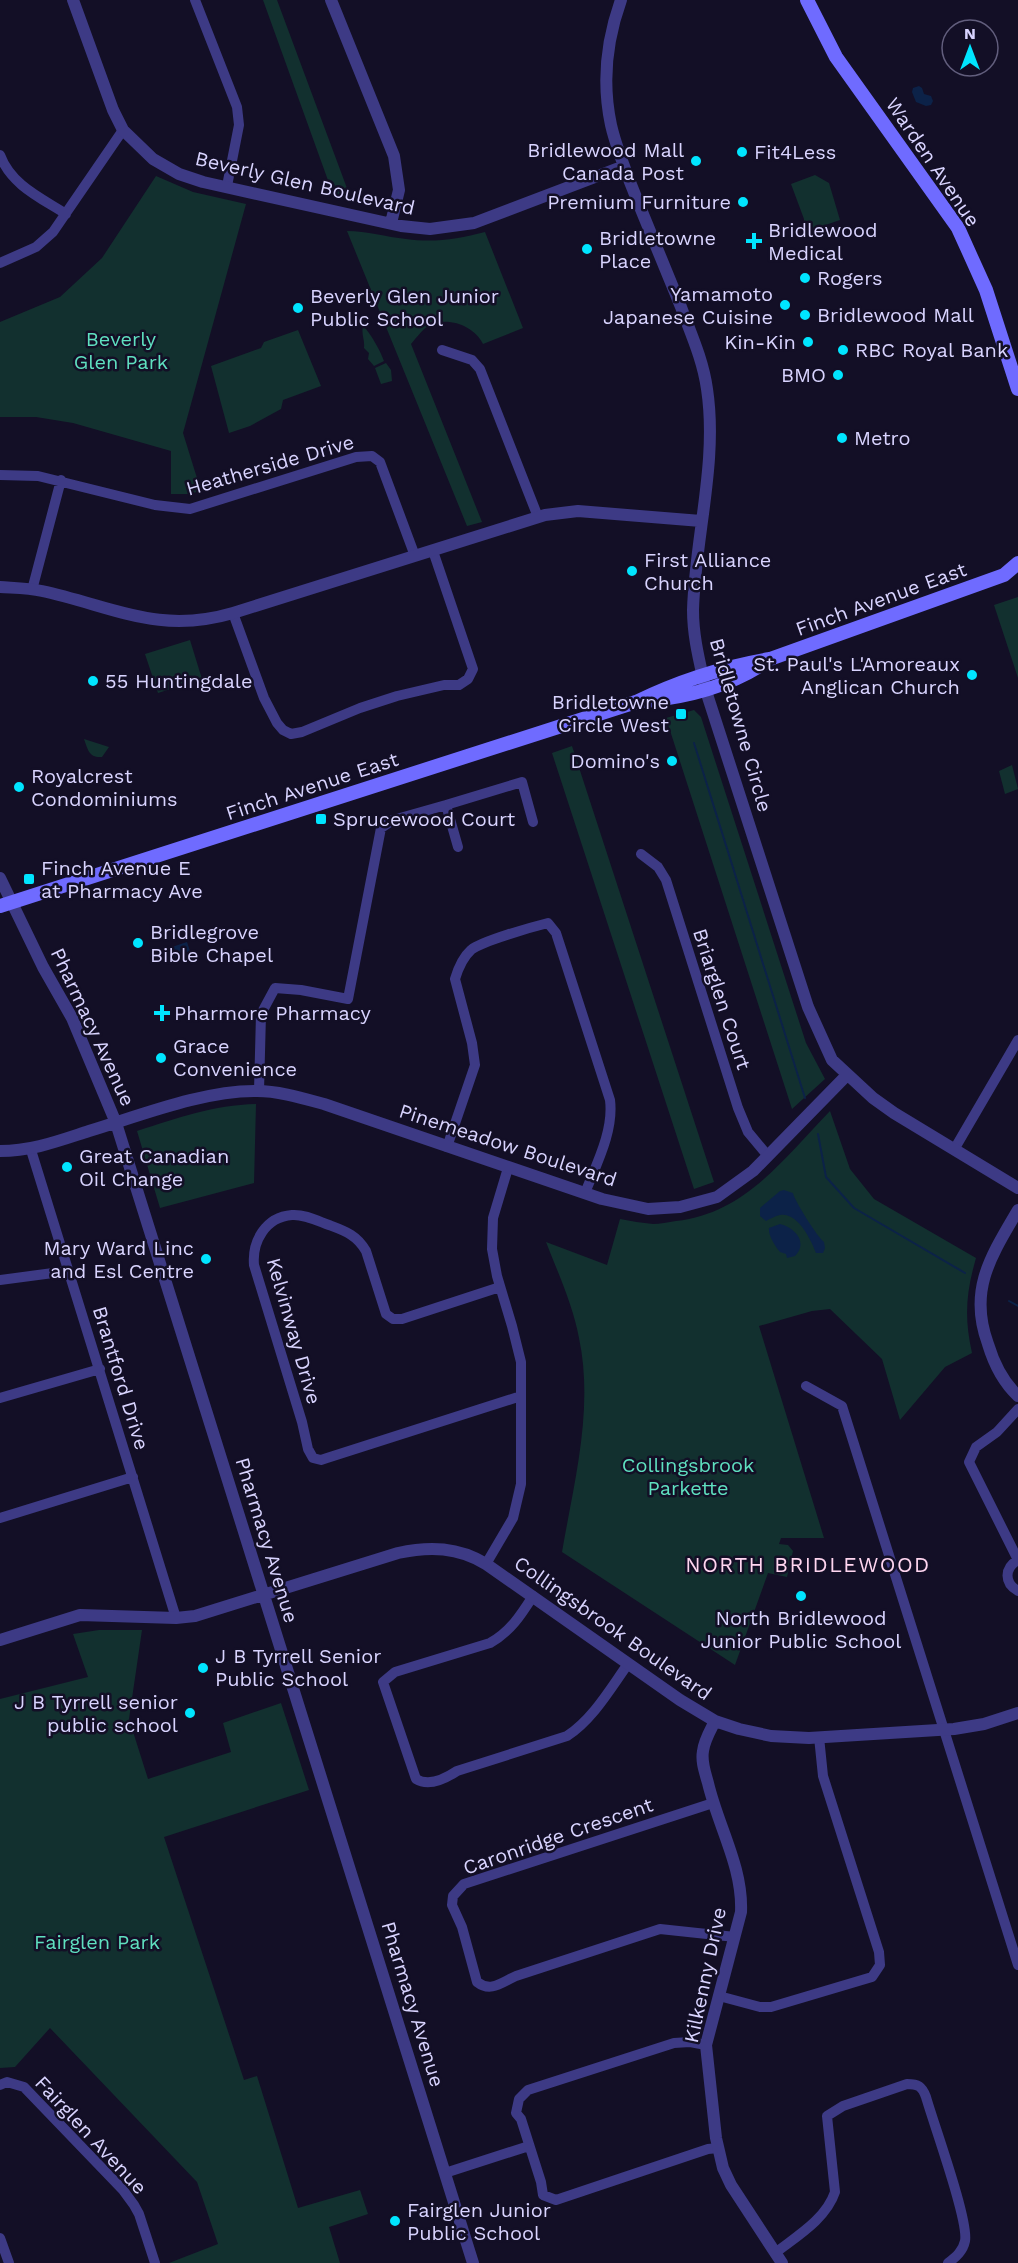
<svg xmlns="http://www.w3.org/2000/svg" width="1018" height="2263" font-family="'Work Sans',sans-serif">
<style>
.green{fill:#12302f}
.water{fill:#0c2248}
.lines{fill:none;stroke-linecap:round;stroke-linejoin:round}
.stream{stroke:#0c2248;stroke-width:2}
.minor{stroke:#3d3a85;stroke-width:10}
.tertiary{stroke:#3d3a85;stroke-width:12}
.secondary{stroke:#6f6bff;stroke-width:14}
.poi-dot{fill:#00e5ff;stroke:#130f26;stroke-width:2}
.labels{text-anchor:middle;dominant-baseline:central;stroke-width:5;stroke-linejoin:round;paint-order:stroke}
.poi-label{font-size:20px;fill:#d9d4ff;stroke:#130f26;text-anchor:start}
.street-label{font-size:20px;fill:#d9d4ff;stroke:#130f26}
.park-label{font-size:20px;fill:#5fe0c0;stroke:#130f26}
.neighbourhood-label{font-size:21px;letter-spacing:1.5px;fill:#ffd6f0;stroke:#130f26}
</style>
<rect width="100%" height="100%" fill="#130f26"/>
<path class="green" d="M263 0H277L351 199 334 197Z
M815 175 829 183 840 220 811 230 804 226V219L791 184Z
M156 176 193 192 246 204 183 433 201 491 188 494H171V451L73 423 36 417H0V322L60 297 102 258Z
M347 231C367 231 386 237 406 239 434 243 458 239 485 232L523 328 483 344C475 327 451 317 432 324 424 327 417 337 411 344L482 522 467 526Z
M363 326C370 332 381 352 384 361L374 366 368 359 369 353 364 348C365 340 361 334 363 326Z
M298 330 321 386 283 400 281 409 250 426 229 433 211 366 261 348 264 342Z
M386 363 391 370 392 381 381 384 375 368Z
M1018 597V678L994 605Z
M190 640 202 679 158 693 145 654Z
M694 710 701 717 806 1043 825 1079 792 1109 666 718Z
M84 739 109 747 102 757C89 758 88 750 84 739Z
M572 746 714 1182 694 1189 552 753Z
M1012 765 1018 789 1005 794 999 771Z
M256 1104 254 1183 160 1208 137 1131C177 1118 214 1105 256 1104Z
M830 1111 850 1169 874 1199 976 1258C966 1293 964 1317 972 1353L945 1367 900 1420 882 1359 830 1309 812 1311 759 1326 824 1538H781L779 1544 788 1545 793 1551 787 1577 768 1573 735 1665 562 1552C574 1482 594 1409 579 1338 573 1305 558 1273 546 1242L607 1265 620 1219C631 1221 642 1223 653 1224 660 1224 668 1222 676 1221 746 1213 784 1158 830 1111Z
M99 1630H142L129 1719 148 1779 231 1752 223 1723 281 1703 309 1790 164 1837 244 2080 257 2076 298 2208 360 2190 368 2214 329 2227 340 2263H169L218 2244 197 2182 50 2028 15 2067 0 2068V1699L88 1677 73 1634Z"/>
<path class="water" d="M919 86 922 88 924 94 931 96 933 101 931 105 926 106 916 102 912 92 913 88Z
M187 942 190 951 175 957 172 947Z
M784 1190 793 1193C794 1200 818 1238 824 1242L825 1248 823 1253H816C811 1240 798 1212 780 1215 775 1216 770 1219 766 1221L760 1216V1208L780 1191Z
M780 1224C796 1228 808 1243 795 1256L787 1258 786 1254 780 1252C775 1246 768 1235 769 1228Z"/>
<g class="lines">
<path class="stream" d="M694 743 805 1098
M818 1134 826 1177 854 1208 965 1273
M1009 1301 1018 1306"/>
<path class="minor" d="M195 0 237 107 239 125 227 186
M0 155C11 185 41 198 66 214
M0 263 36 247 53 232 123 130
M442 350 472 360 480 369 538 517
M0 475 38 476 155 505 190 509 356 457 372 456 380 462 415 556
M32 590 61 480
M233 613 264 698 277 723 283 730 291 734 302 732 360 708 397 696 444 685H459L468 679 473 669 433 551
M446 805 522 782 533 822
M641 854 658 867 666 880 738 1108 748 1132 768 1156
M259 1091 261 1014 275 988 301 990 348 999 381 828 393 820 446 805 458 847
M447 1147 475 1065 472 1043 455 979C458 969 462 958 471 950 482 941 532 927 548 923L556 933 610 1100C614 1131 596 1165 585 1193
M955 1148 1018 1040
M31 1150 176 1618
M0 1280 68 1271
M500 1287 402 1319H393L386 1314 366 1251C357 1235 345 1231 329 1225 318 1221 304 1214 292 1215 265 1217 252 1242 254 1265L302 1422 308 1449 313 1458 321 1460 327 1458 521 1396
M806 1386 842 1406 1018 1965
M0 1398 100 1369
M0 1518 133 1477
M1018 1560 969 1462 976 1447 997 1432 1018 1409
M1018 1560C1004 1568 1004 1583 1018 1591
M486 1564 513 1518 521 1484V1362L512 1326 497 1276 492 1249 493 1218 508 1168
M533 1596C521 1615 510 1632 490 1643L395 1672 383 1682 416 1779C429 1787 445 1779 457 1771L567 1736C593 1719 610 1689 628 1664
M713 1803 464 1884 453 1896 452 1905 462 1927 477 1982C491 1993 502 1982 516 1976L660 1929 735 1937
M719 1996 760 2007H771L872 1977 880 1965 879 1952 823 1776 819 1737
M706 2045 690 2042 674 2043 528 2090 519 2099 516 2113 521 2119 541 2182 543 2195 556 2200 708 2149 718 2148
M0 2085 7 2082 24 2087 123 2190 134 2205 139 2214 155 2263
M445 2173 529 2146
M0 2238 9 2263
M775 2253C797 2236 826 2219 835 2192L827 2116 843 2106 907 2084C918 2084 922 2086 926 2097 933 2122 969 2221 965 2241 963 2251 956 2257 948 2263"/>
<path class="tertiary" d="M73 0 113 110 123 130 153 159 179 174 203 182 401 226 430 229 474 223 624 166
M331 0 394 156 399 190 391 223
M621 0C607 39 602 83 611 125 617 151 628 177 638 202 652 237 667 272 681 307 691 334 703 360 707 389 718 462 695 537 693 610 693 638 700 663 706 691L808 1007 832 1060 873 1098 894 1113 1018 1188
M0 587C14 588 28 588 42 591 112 606 158 635 233 613L545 515 578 511 701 521
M0 878 43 967 72 1018 116 1123 473 2263
M0 1151C32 1151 58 1141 89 1131 139 1116 204 1090 257 1091 279 1091 302 1098 324 1104L602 1199 648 1209 680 1207 717 1197 753 1171 847 1075
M1018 1210C991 1256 968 1290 988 1344 994 1364 1003 1382 1018 1396
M0 1640 80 1615 176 1618 195 1616 398 1553C430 1546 458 1547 486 1564L680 1700 715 1721 739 1729 771 1736 809 1738 954 1729 984 1724 1018 1713
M715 1721C710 1731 704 1741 703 1751 701 1762 705 1772 708 1783 718 1826 743 1867 741 1912L706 2045 716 2138 723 2168 731 2185 782 2263"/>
<path class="secondary" d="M807 0 836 57 958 228 986 290 1018 389
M646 701C689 697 730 686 766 662
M0 906 636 702C679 681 723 667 770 659L1004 575 1018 563"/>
</g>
<g class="poi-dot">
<circle cx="742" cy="152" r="6"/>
<circle cx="696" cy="161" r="6"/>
<circle cx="743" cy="202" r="6"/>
<path d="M751 232h6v6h6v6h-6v6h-6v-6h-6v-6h6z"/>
<circle cx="587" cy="249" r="6"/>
<circle cx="805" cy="278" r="6"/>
<circle cx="785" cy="305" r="6"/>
<circle cx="298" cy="308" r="6"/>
<circle cx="805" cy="315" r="6"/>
<circle cx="808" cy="342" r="6"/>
<circle cx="843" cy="350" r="6"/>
<circle cx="838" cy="375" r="6"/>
<circle cx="842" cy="438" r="6"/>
<circle cx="632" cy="571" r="6"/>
<circle cx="972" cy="675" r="6"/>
<circle cx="93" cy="681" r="6"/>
<rect x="675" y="708" width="12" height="12" rx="3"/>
<circle cx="672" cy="761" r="6"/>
<circle cx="19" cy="787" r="6"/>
<rect x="315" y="813" width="12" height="12" rx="3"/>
<rect x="23" y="873" width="12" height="12" rx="3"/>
<circle cx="138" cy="943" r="6"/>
<path d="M159 1004h6v6h6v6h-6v6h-6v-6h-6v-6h6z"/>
<circle cx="161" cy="1058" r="6"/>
<circle cx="67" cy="1167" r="6"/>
<circle cx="206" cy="1259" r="6"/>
<circle cx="801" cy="1596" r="6"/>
<circle cx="203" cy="1668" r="6"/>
<circle cx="190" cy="1713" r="6"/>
<circle cx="395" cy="2221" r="6"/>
</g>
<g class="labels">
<g class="poi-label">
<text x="684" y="150" text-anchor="end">Bridlewood Mall<tspan x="684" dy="23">Canada Post</tspan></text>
<text x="754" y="152">Fit4Less</text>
<text x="731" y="202" text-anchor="end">Premium Furniture</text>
<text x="768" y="230">Bridlewood<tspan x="768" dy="23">Medical</tspan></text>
<text x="599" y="238">Bridletowne<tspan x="599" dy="23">Place</tspan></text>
<text x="817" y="278">Rogers</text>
<text x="773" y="294" text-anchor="end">Yamamoto<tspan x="773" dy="23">Japanese Cuisine</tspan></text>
<text x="310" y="296">Beverly Glen Junior<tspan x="310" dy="23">Public School</tspan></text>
<text x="817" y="315">Bridlewood Mall</text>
<text x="796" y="342" text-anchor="end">Kin-Kin</text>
<text x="855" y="350">RBC Royal Bank</text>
<text x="826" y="375" text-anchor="end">BMO</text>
<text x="854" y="438">Metro</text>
<text x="644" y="560">First Alliance<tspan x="644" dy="23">Church</tspan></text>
<text x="960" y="664" text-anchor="end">St. Paul's L'Amoreaux<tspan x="960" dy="23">Anglican Church</tspan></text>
<text x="105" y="681">55 Huntingdale</text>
<text x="669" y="702" text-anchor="end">Bridletowne<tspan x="669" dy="23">Circle West</tspan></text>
<text x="660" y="761" text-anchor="end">Domino's</text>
<text x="31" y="776">Royalcrest<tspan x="31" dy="23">Condominiums</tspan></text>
<text x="333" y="819">Sprucewood Court</text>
<text x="41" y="868">Finch Avenue E<tspan x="41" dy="23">at Pharmacy Ave</tspan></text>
<text x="150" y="932">Bridlegrove<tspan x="150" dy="23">Bible Chapel</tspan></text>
<text x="174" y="1013">Pharmore Pharmacy</text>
<text x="173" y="1046">Grace<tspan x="173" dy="23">Convenience</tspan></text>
<text x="79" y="1156">Great Canadian<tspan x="79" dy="23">Oil Change</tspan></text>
<text x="194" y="1248" text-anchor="end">Mary Ward Linc<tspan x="194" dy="23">and Esl Centre</tspan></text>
<text x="801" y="1618" text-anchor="middle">North Bridlewood<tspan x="801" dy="23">Junior Public School</tspan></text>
<text x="215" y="1656">J B Tyrrell Senior<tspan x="215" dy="23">Public School</tspan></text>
<text x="178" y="1702" text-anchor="end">J B Tyrrell senior<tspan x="178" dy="23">public school</tspan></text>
<text x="407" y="2210">Fairglen Junior<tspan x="407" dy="23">Public School</tspan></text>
</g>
<g class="street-label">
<text transform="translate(933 162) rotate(56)">Warden Avenue</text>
<text transform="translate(305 183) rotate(13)">Beverly Glen Boulevard</text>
<text transform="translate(270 465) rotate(-16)">Heatherside Drive</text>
<text transform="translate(881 599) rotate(-20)">Finch Avenue East</text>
<text transform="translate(741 725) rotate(74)">Bridletowne Circle</text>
<text transform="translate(312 786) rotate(-18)">Finch Avenue East</text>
<text transform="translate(722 999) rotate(72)">Briarglen Court</text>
<text transform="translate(93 1027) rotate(65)">Pharmacy Avenue</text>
<text transform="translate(508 1145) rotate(18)">Pinemeadow Boulevard</text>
<text transform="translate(294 1331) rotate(74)">Kelvinway Drive</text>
<text transform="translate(121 1378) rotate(73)">Brantford Drive</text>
<text transform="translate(267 1540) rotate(73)">Pharmacy Avenue</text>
<text transform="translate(613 1628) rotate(35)">Collingsbrook Boulevard</text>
<text transform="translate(558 1836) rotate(-19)">Caronridge Crescent</text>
<text transform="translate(705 1975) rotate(-78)">Kilkenny Drive</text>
<text transform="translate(413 2004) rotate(73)">Pharmacy Avenue</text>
<text transform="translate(91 2135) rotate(47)">Fairglen Avenue</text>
</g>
<g class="park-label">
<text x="121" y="339">Beverly<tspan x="121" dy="23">Glen Park</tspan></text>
<text x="688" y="1465">Collingsbrook<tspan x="688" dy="23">Parkette</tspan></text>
<text x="97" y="1942">Fairglen Park</text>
</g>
<g class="neighbourhood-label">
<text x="808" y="1564">NORTH BRIDLEWOOD</text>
</g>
</g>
<g transform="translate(970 48)"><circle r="28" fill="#130f26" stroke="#625e7d" stroke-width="1.5"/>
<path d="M0-4.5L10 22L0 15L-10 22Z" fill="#00e5ff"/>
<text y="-9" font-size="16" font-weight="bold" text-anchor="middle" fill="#d9d4ff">N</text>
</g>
</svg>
